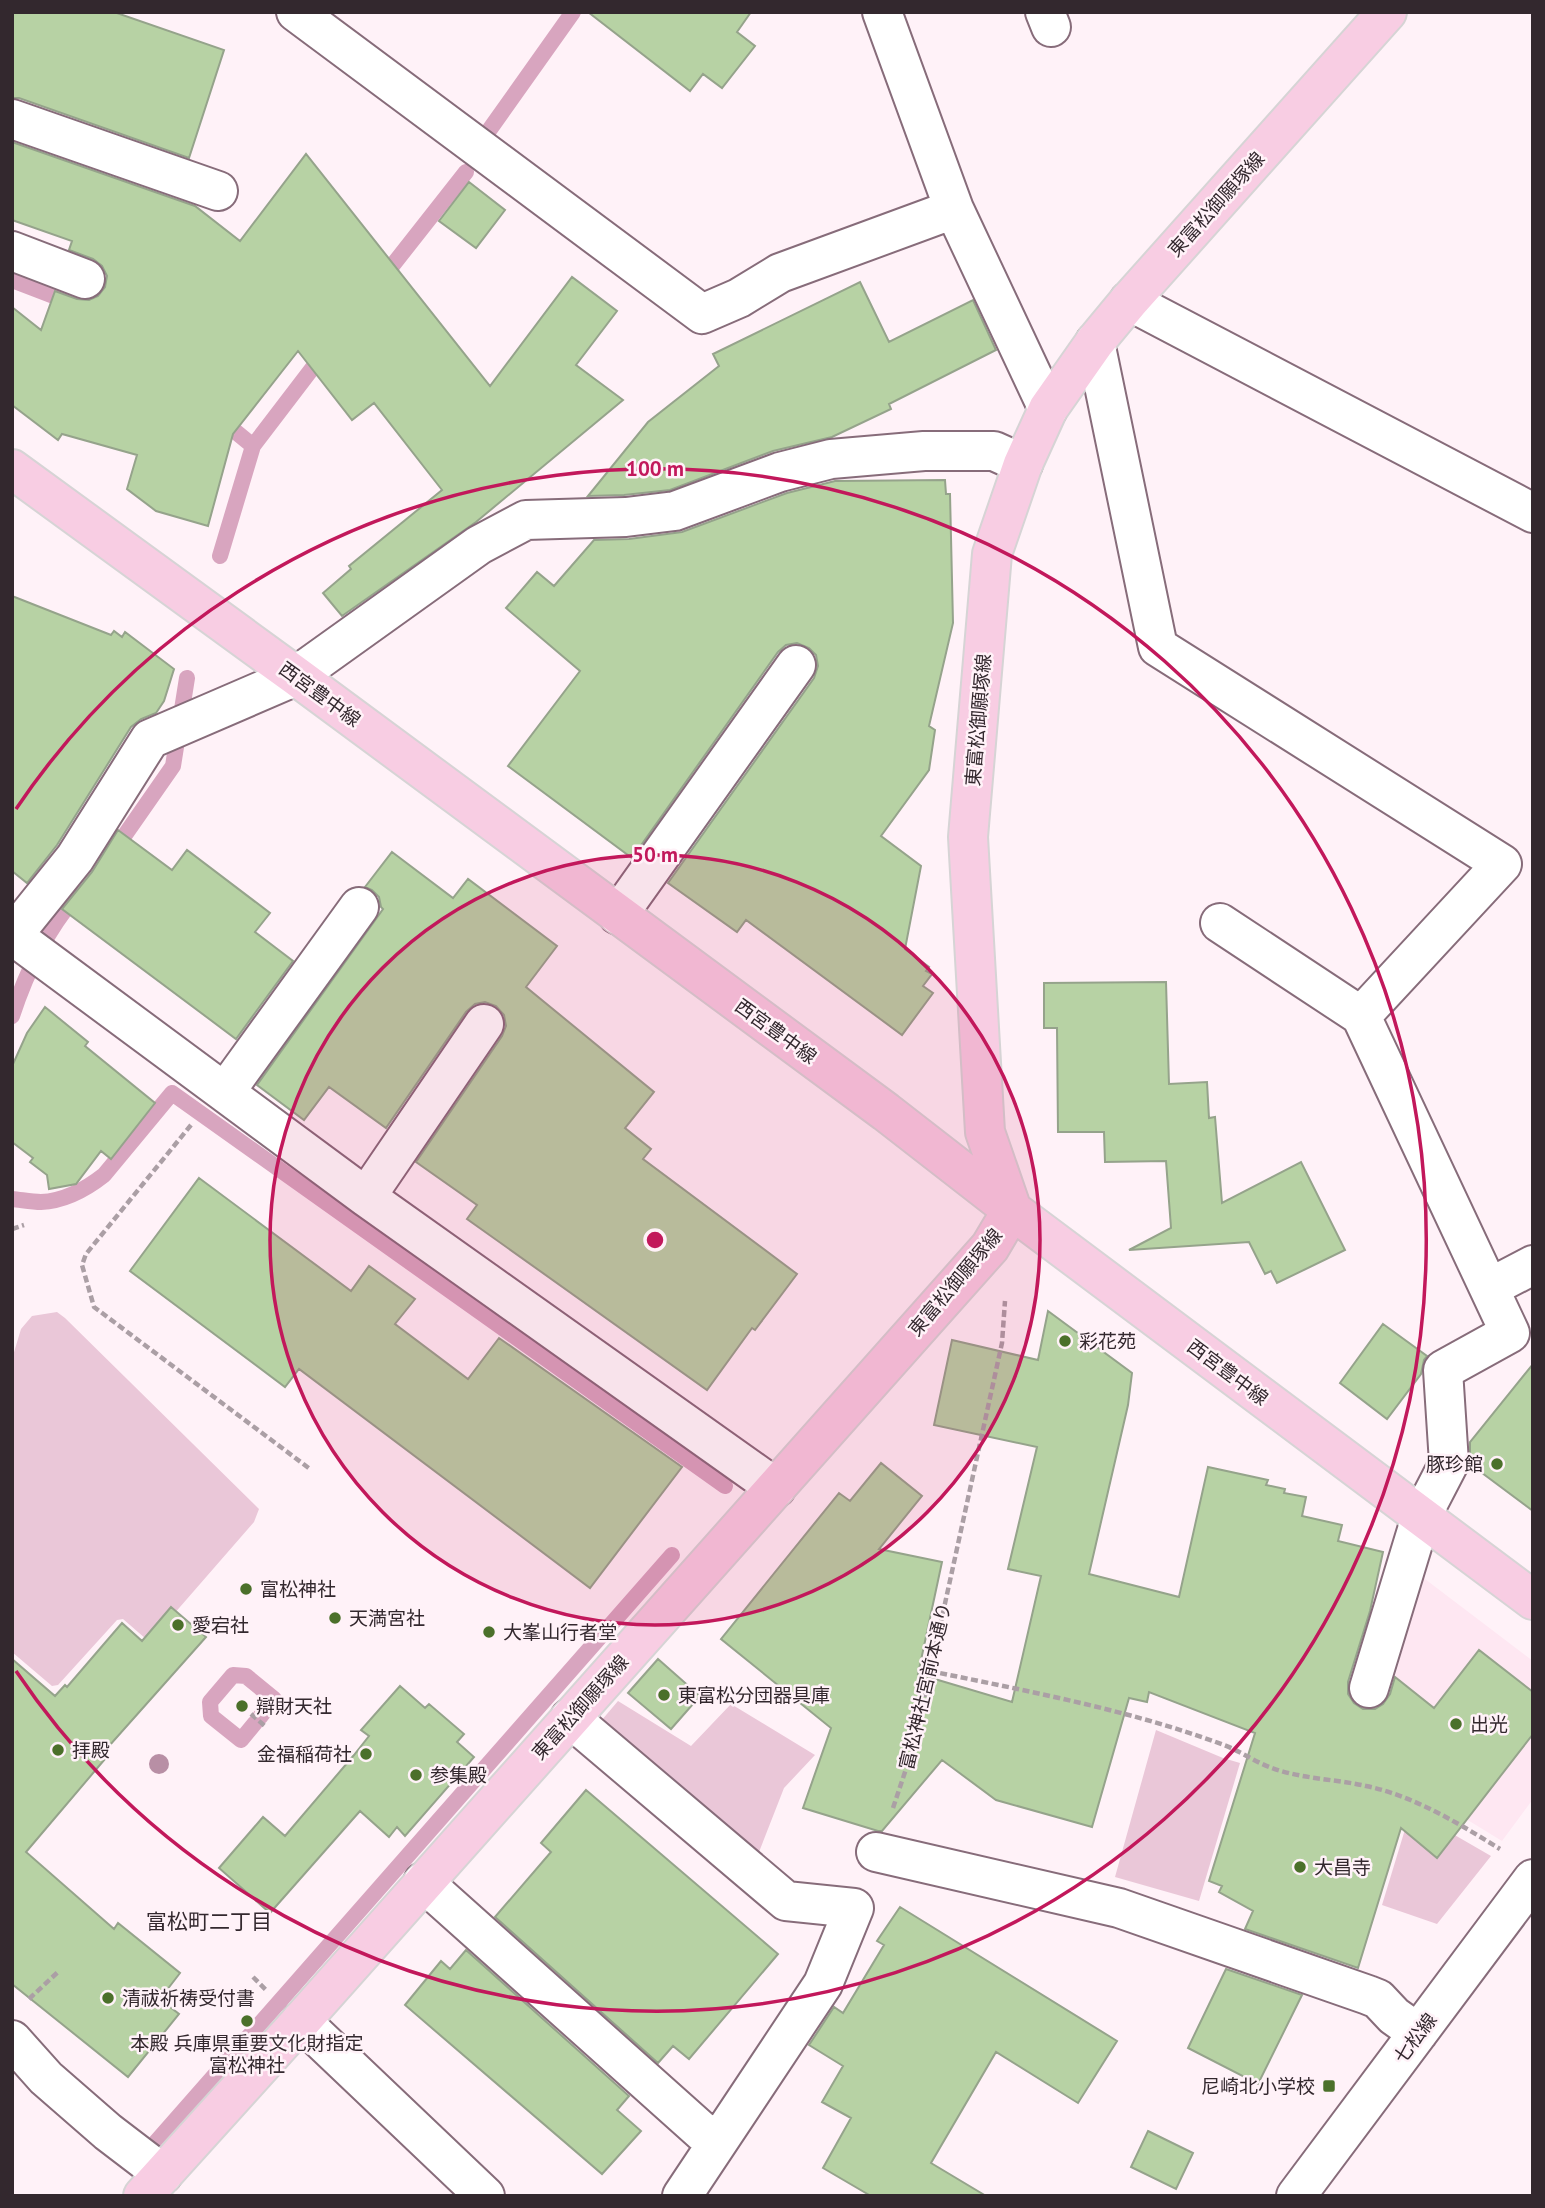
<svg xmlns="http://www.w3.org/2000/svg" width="1545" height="2208" font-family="'PT Sans','Noto Sans JP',sans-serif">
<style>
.built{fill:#fee7f2}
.green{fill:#eac7d8}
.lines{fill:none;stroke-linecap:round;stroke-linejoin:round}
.stream{stroke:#d8a5bf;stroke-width:16}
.building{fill:#b7d2a4;stroke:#95a38b;stroke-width:2}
.minor-casing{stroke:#876c7a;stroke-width:42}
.major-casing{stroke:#d6d4d5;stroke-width:42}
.path{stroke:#ab9fa5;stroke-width:4.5;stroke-dasharray:7 3.5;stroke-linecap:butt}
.minor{stroke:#fff;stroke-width:38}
.major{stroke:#f8cde3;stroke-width:38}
.tree{fill:#b88fa5}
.ring{fill:none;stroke:#c2185b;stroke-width:3.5}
.poi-dot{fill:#4b702a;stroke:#fff2f8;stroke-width:2.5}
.labels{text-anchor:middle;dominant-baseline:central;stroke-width:5;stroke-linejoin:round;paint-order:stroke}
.street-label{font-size:19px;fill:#33282e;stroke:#fff2f8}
.poi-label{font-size:19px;fill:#33282e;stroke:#fff2f8;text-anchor:start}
.neighbourhood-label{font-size:21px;fill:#33282e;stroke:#fff2f8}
.centre{fill:#c2185b;stroke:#fff2f8;stroke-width:3.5}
.ring-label{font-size:21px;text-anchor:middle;font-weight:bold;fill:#c2185b;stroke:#fff2f8;stroke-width:5;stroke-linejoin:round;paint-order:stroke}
</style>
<rect width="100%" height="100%" fill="#fff2f8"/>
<path class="built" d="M1421 1576 1533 1661V1799L1502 1841 1453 1811 1365 1771 1395 1677Z"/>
<path class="green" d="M57 1312 65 1318 259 1509 254 1522 153 1638 146 1639 123 1619 117 1620 58 1685 52 1686 12 1652V1359L21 1329 32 1316Z
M618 1701 691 1746 731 1704 815 1755 784 1788 759 1852 601 1721Z
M1156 1730 1223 1758 1240 1763 1199 1901 1115 1877Z
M1410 1813 1446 1830 1491 1856 1437 1924 1382 1905Z"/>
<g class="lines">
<path class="stream" d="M490 129 573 12
M12 280 72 303
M381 280 466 172
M219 418 253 446 220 556
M253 446 324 353
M113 852 173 766 187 678
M12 1016C26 973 47 930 76 896
M12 1199C22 1200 32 1202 41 1202 65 1201 85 1190 104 1175L172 1093 725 1486
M255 1723 241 1740 211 1716 210 1702 233 1675 246 1676 274 1699 260 1717
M156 2142 672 1555"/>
</g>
<path class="building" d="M12 12H114L224 50 189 158 19 98H12Z
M588 12H751L737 32 755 46 722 88 703 74 690 91Z
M12 142 195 206 240 241 306 154 490 386 572 277 617 311 576 365 623 400 476 522 342 616 323 593 351 569 349 566 442 490 374 403 352 420 298 351 233 434 208 526 156 511 127 489 137 455 62 434 58 440 12 405V307L41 330 55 291 77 299 89 300 98 296 105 287 107 276 102 266 93 259 69 250 72 241 12 220Z
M469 182 505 210 476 248 439 221Z
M860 282 889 342 973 300 996 350 889 404 891 409 832 437 773 451 670 490 624 495 588 496 648 422 719 366 713 354Z
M945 480 946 494H950L953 623 929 726 935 730 929 770 881 836 921 866 905 949 929 967 926 971 932 974 923 986 933 993 902 1035 746 920 737 932 668 883 814 678 818 666 816 655 809 648 797 643 786 645 778 652 632 858 508 766 580 671 506 608 537 572 554 586 594 540 629 539 682 532 787 493 835 481Z
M12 596 111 635 114 631 122 637 125 632 174 669 164 701 156 713 141 719 131 727 57 845 27 883 12 871Z
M118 830 172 870 187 850 270 913 255 932 293 961 236 1039 62 909 92 872Z
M392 852 453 898 468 879 557 946 526 987 654 1092 625 1128 651 1149 643 1159 797 1274 755 1330 752 1328 707 1390 467 1219 477 1205 416 1162 502 1036 506 1026 504 1015 496 1006 485 1002 475 1004 466 1012 386 1128 329 1087 304 1120 257 1085 383 909 381 907 379 897 372 890 365 887Z
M1166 982 1169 1084 1207 1082 1209 1118 1215 1117 1222 1203 1301 1162 1345 1250 1277 1283 1271 1271 1265 1274 1249 1242 1129 1250 1171 1228 1166 1161 1105 1162 1104 1132H1058L1057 1028H1044V983Z
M45 1007 88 1042 85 1046 155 1103 111 1159 101 1151 76 1184 49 1189 47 1175 30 1162 33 1158 12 1142 13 1064 27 1033Z
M199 1178 351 1291 369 1266 415 1299 395 1324 468 1379 499 1338 682 1467 590 1588 299 1369 285 1387 130 1271Z
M1048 1311 1132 1373 1128 1405 1089 1574 1179 1597 1208 1467 1268 1480 1266 1485 1285 1489 1284 1493 1306 1497 1302 1516 1342 1525 1338 1541 1383 1552 1370 1611 1348 1682V1694L1354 1703 1363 1709H1375L1383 1704 1390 1694 1395 1677 1434 1708 1479 1650 1533 1692V1734L1437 1858 1401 1828 1358 1968 1245 1929 1253 1911 1219 1892 1222 1886 1209 1881 1255 1733 1149 1692 1147 1702 1129 1698 1092 1827 996 1800 942 1760 882 1831H878L803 1808 831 1728 721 1639 839 1493 850 1501 881 1463 922 1496 879 1549 942 1562 918 1674 1012 1702 1041 1576 1008 1569 1037 1447 934 1425 952 1340 1038 1360Z
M1383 1324 1427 1356 1424 1360 1421 1374 1387 1419 1340 1383Z
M1533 1364V1511L1470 1464V1442Z
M171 1607 206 1637 101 1755 105 1759 26 1852 114 1929 118 1923 180 1973 160 1999 179 2014 128 2077 12 1984V1659L55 1696 65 1685 67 1687 122 1623 142 1641Z
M658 1659 700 1696 671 1729 628 1693Z
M400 1686 425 1708 429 1704 464 1734 457 1742 474 1757 405 1836 397 1827 389 1837 360 1811 270 1913 219 1868 263 1817 285 1836 354 1755 369 1736 361 1730Z
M586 1790 778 1954 689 2059 673 2046 658 2063 495 1917 551 1852 541 1843Z
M900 1907 1117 2041 1078 2103 996 2052 931 2163 986 2196H871L823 2168 851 2118 822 2102 843 2066 809 2045 834 2007 843 2013 884 1945 877 1941Z
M466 1950 629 2096 617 2110 641 2131 602 2174 405 2005 441 1961 450 1969Z
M1226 1969 1302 1995 1258 2084 1188 2048Z
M1148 2131 1193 2153 1176 2189 1131 2167Z"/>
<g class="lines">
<defs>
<path id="minor" d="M296 12 702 314 739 298 780 273 954 209
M882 12 954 209 1048 409
M1045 12 1051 27
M12 119 218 191
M12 251 85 279
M1129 301 1533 513
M1095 342 1158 647 1502 864 1361 1016
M618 915 796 665
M1220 923 1361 1016 1510 1333 1443 1370 1449 1463 1421 1517 1369 1688
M12 935 366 1197 776 1488
M13 935 75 858 150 739 296 676 479 545 526 520 626 517 675 511 780 472 831 459 924 451H994L1023 464
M225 1092 359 907
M366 1197 484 1024
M1489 1288 1533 1265
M570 1718 786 1901 854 1908 823 1984 682 2196
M876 1852 1119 1908 1368 1995 1378 1999 1394 2016 1418 2033
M423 1882 716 2144
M301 2021 485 2196
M12 2040 46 2078 108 2132 163 2174
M1296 2196 1533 1879"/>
<path id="major" d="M12 469 296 676 886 1112 1012 1210 1533 1600
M143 2196 301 2021 990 1247 1012 1210 985 1132 968 837 992 554 1023 464 1048 409 1095 342 1129 301 1387 12"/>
</defs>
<use href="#minor" class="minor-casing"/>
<use href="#major" class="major-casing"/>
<path class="path" d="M191 1125 86 1254 82 1265 94 1307 310 1469
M12 1229 24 1225
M930 1671C1027 1691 1130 1710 1224 1745 1240 1751 1255 1762 1272 1768 1302 1779 1335 1779 1366 1786 1414 1796 1458 1823 1500 1849
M251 1714 266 1727
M893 1808 914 1745 1002 1343 1005 1301
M253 1977 267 1991
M29 1999 59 1971"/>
<use href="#minor" class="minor"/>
<use href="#major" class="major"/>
</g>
<circle class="tree" cx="159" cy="1764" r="10"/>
<circle cx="655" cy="1240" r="385" fill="#c2185b" fill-opacity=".12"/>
<g class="ring">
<circle cx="655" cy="1240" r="385"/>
<path d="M16 809A771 771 0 1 1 16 1671"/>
</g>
<g class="poi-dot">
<circle cx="1065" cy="1341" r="7"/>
<circle cx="1497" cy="1464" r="7"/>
<circle cx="246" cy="1589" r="7"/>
<circle cx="335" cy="1618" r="7"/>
<circle cx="178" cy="1625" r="7"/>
<circle cx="489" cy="1632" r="7"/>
<circle cx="664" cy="1695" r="7"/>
<circle cx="242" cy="1706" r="7"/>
<circle cx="1456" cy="1724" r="7"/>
<circle cx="58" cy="1750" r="7"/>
<circle cx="366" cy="1754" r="7"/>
<circle cx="416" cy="1775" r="7"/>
<circle cx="1300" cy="1867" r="7"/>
<circle cx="108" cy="1998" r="7"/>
<circle cx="247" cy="2021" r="7"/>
<rect x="1322" y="2079" width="14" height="14" rx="3.5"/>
</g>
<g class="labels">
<g class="street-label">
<text transform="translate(1216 204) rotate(-48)">東富松御願塚線</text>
<text transform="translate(320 694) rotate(36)">西宮豊中線</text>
<text transform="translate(978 720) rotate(-85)">東富松御願塚線</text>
<text transform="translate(776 1031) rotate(36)">西宮豊中線</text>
<text transform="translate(955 1282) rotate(-50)">東富松御願塚線</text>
<text transform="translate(1228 1372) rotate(37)">西宮豊中線</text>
<text transform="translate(925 1686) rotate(-77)">富松神社宮前本通り</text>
<text transform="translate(580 1707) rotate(-48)">東富松御願塚線</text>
<text transform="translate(1415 2038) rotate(-53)">七松線</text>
</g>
<g class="poi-label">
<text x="1079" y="1341">彩花苑</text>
<text x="1483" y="1464" text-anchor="end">豚珍館</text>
<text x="260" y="1589">富松神社</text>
<text x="349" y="1618">天満宮社</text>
<text x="192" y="1625">愛宕社</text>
<text x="503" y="1632">大峯山行者堂</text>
<text x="678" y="1695">東富松分団器具庫</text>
<text x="256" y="1706">辯財天社</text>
<text x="1470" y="1724">出光</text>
<text x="72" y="1750">拝殿</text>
<text x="352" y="1754" text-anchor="end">金福稲荷社</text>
<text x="430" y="1775">参集殿</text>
<text x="1314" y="1867">大昌寺</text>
<text x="122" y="1998">清祓祈祷受付書</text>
<text x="247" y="2043" text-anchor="middle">本殿 兵庫県重要文化財指定<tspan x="247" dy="22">富松神社</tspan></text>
<text x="1315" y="2086" text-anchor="end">尼崎北小学校</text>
</g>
<g class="neighbourhood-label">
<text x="209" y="1921">富松町二丁目</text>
</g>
</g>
<circle cx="655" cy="1240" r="10" class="centre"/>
<g class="ring-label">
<text x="655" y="476">100 m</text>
<text x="655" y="862">50 m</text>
</g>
<rect width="1545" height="2208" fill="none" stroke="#33282e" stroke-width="28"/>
</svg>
